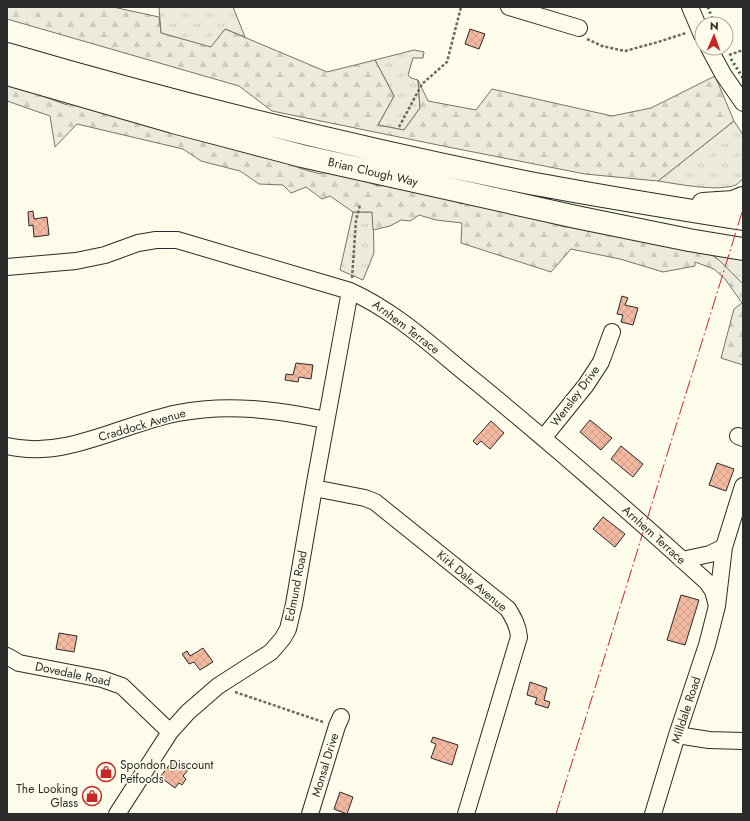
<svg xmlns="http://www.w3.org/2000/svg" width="750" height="821" font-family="Jost,sans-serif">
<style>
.grass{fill:url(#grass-tufts);stroke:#74746e}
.forest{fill:url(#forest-firs);stroke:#74746e}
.building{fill:url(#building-cross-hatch);stroke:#2b2b2b}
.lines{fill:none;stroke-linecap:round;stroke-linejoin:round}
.minor-casing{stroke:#2b2b2b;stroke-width:18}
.highway-casing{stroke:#2b2b2b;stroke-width:24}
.path{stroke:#6a6964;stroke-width:2.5;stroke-dasharray:3 2;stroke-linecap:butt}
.minor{stroke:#fdfbea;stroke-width:16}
.highway{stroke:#fdfbea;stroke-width:22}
.hedge{stroke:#34623c;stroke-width:3;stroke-dasharray:2 3;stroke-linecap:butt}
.power{stroke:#c62828;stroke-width:1;stroke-dasharray:14 3 2 3;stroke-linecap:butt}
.labels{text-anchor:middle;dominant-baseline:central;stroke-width:3;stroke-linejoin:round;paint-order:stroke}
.street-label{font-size:12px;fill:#2b2b2b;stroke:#fdfbea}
.poi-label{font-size:12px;fill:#2b2b2b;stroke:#fdfbea;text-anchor:start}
</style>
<defs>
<pattern id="grass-tufts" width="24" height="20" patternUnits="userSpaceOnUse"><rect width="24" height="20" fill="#ecebdb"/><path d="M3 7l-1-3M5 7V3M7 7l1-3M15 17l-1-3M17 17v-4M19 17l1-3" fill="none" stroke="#cbcabc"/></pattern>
<pattern id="forest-firs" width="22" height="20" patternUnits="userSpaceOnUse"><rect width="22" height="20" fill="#ecebdb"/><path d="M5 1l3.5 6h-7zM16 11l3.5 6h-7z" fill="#cbcabc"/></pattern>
<pattern id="building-cross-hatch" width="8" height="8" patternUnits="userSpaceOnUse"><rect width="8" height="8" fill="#f2b8a0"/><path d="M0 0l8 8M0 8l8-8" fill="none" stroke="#d09e8a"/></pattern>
</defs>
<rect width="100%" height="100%" fill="#fdfbea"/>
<path class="grass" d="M159 7H233L245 37 225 29 211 48 161 33Z
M414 50 424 52 423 58H413L408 75 411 78 418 80 420 108 404 130 378 125 394 96 375 60Z
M734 121 743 135V179C741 181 738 183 736 185 717 192 678 184 658 181Z
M353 212H373L374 253 363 280 340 270Z
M710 254 743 256V284L719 260Z"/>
<path class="forest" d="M7 7H113L159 17 161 33 211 47 225 29 327 72 375 60 394 96 378 125 404 130 420 108 418 80 428 101 476 110 492 89 612 116 651 108 715 76 734 121 658 181 585 174 443 146 272 111 239 86 7 19Z
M7 83 67 105 69 100 271 157 302 169 321 174 329 167 378 186 383 179 438 192 461 204 470 200 565 227H591L637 241 665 242 710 254 719 260 743 284V365L721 358 734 309 742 303 725 279 714 269 695 262V266L663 272 620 259 571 249 551 272 461 243 462 223 436 220 419 215 410 221 401 220 390 226 373 230 372 212H353L330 196 322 199 306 187 291 193 283 185 259 184 240 171 201 161 183 149 77 124 55 147 50 116 7 101Z"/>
<path class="building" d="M470 29 485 34 479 49 465 44Z
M33 211 34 219 47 217 49 235 34 237 33 225 29 226 28 212Z
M622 296 628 298 625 305 638 308 633 325 621 322 623 315 617 314Z
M296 363 313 365 311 379 299 377 298 382 285 380 286 374 293 375Z
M590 420 612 438 601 450 580 432Z
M491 421 504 433 490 449 481 441 477 445 473 441Z
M621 446 643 464 633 477 611 459Z
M717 463 734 469 726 491 709 485Z
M603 517 625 534 615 547 593 529Z
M681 595 699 600 685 645 667 640Z
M59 633 77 636 74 652 56 649Z
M203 648 213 662 200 670 194 662 189 664 182 654 187 651 190 656Z
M530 682 547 688 544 700 550 702 548 708 535 704 537 698 527 695Z
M433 737 458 745 452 765 431 758 436 744 431 742Z
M174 759 188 770 183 776 186 779 182 785 179 783 175 788 160 777Z
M340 792 353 797 347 814 334 809Z"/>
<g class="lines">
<defs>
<path id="minor" d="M509 7 579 28
M690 7 702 35
M709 48 723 74 743 103
M7 267 76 261 105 255 138 243 156 240H177L350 291C397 312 435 349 475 381 554 446 631 513 707 582L713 591 717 606
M738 436 743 438
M544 437 586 385 601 362 612 332
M7 446C66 460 121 424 178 413 229 403 276 410 326 420
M314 488 365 498 375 502 508 609C514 619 518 626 519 637L466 814
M682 560 710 554 724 547
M7 656 19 663 102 679 122 686 170 732
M677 735 709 740 743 741
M117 814 170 732 188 712 218 686 271 652 283 638 288 629 294 604 314 488 350 291
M310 814 337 726 341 717
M653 814 677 735 707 645 717 606 724 547 743 486"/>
<path id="highway" d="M7 54C174 103 344 145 515 180 591 195 667 207 743 219
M7 74 173 122 302 156 576 217 689 240 743 249
M703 204 733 202 743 198"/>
</defs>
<use href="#minor" class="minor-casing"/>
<use href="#highway" class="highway-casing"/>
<path class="path" d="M587 39 602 46 625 51 658 42 686 33
M729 55 743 50
M399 127 422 84 447 62 461 7
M352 278 356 221 360 205
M235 692 323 722"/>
<use href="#minor" class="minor"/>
<use href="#highway" class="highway"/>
<path class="hedge" d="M708 7 714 24
M724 48 725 50
M731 59 743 78"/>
<path class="power" d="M556 814 743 209"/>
</g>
<defs>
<symbol id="shop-ring" viewBox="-11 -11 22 22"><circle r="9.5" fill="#fdfbea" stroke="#c62828" stroke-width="1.5"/><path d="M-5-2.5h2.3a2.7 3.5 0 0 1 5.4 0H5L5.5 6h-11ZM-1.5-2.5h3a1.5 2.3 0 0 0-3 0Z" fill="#c62828"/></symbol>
</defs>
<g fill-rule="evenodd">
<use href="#shop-ring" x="95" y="761" width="22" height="22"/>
<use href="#shop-ring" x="81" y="785" width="22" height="22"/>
</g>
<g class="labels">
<g class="street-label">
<text transform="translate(373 172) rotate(13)">Brian Clough Way</text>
<text transform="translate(406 327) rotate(37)">Arnhem Terrace</text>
<text transform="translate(575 396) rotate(-53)">Wensley Drive</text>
<text transform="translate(142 425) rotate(-16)">Craddock Avenue</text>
<text transform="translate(654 535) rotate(42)">Arnhem Terrace</text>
<text transform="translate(472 581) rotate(40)">Kirk Dale Avenue</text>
<text transform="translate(296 586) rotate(-79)">Edmund Road</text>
<text transform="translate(73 674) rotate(12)">Dovedale Road</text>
<text transform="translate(686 710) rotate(-72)">Milldale Road</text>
<text transform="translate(325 765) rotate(-73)">Monsal Drive</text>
</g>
<g class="poi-label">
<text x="120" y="765">Spondon Discount<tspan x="120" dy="14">Petfoods</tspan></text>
<text x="78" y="789" text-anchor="end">The Looking<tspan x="78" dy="14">Glass</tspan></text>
</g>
</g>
<rect width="750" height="821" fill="none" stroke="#2b2b2b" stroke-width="16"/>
<g transform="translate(714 36) rotate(2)"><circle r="19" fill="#fdfbea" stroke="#a9a89e"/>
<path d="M0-3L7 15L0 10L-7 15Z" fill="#c62828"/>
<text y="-6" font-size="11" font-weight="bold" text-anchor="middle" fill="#2b2b2b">N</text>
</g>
</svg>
